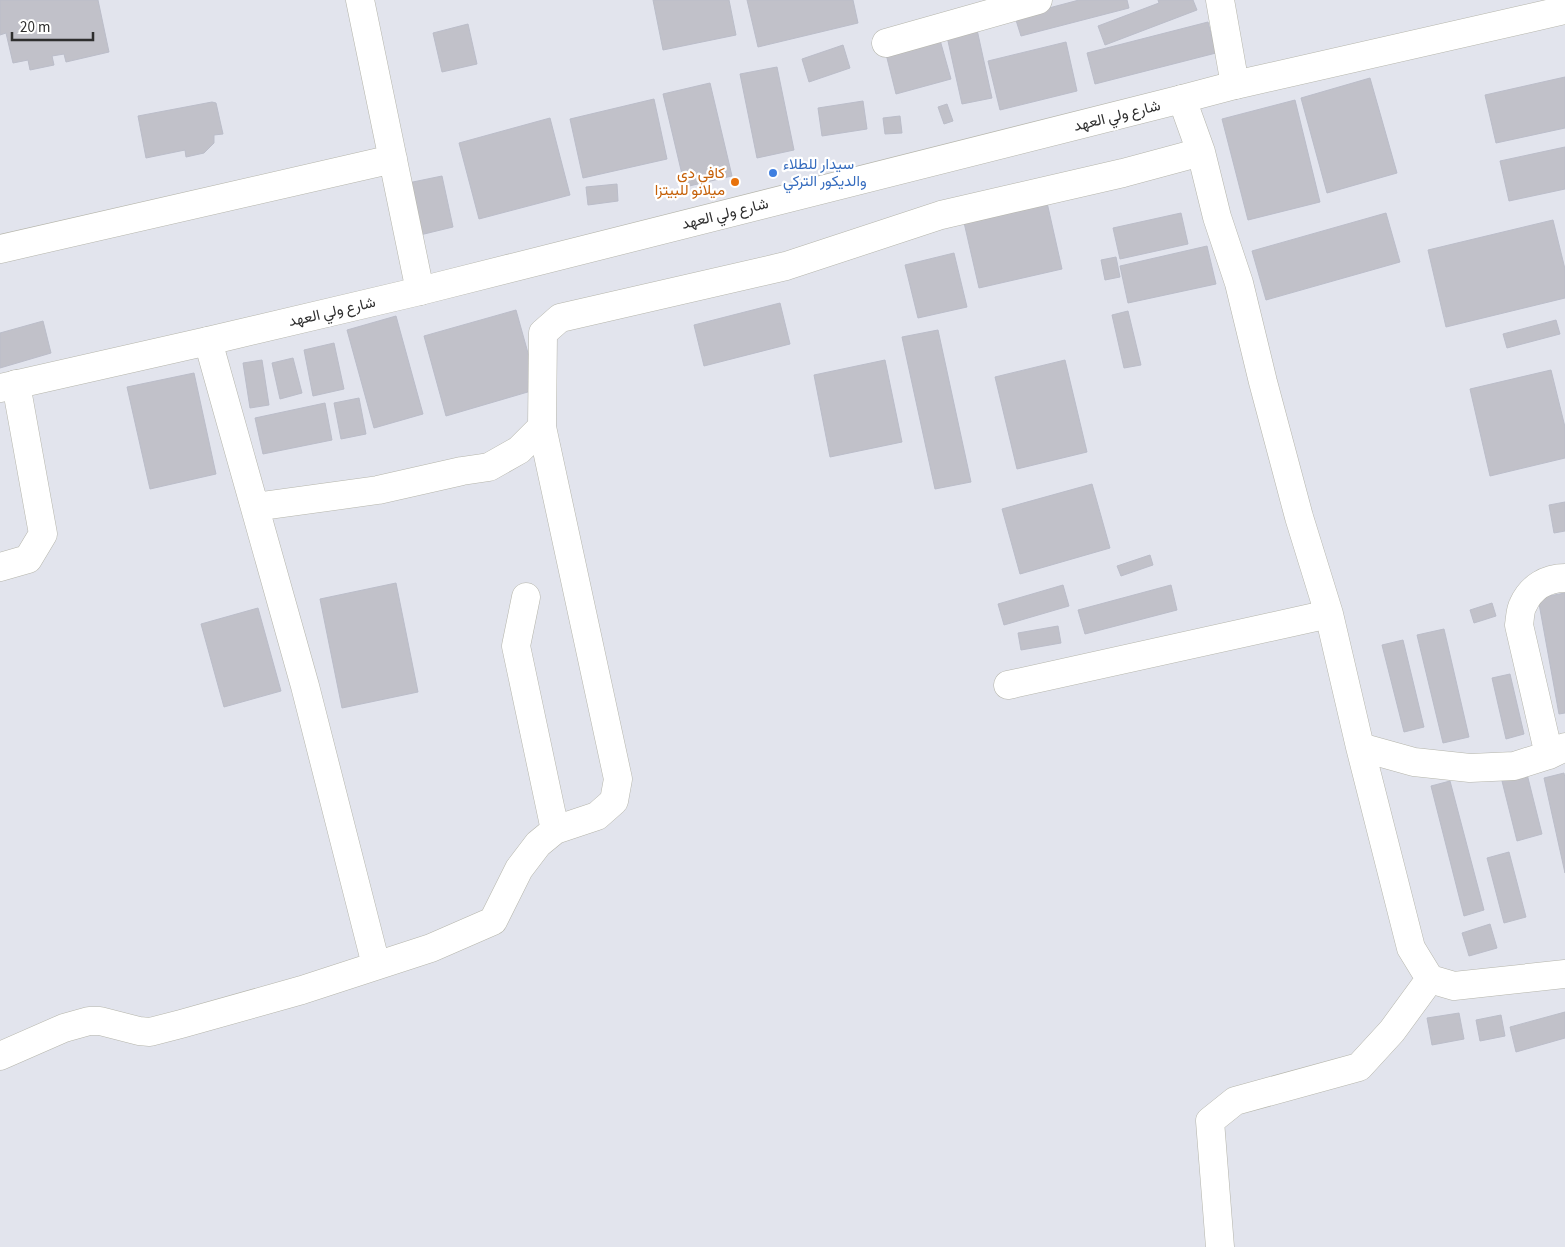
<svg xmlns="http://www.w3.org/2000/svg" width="1565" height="1247" font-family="'Source Sans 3',Vazirmatn,sans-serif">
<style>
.building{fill:#c1c1c9;stroke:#bbbdc9}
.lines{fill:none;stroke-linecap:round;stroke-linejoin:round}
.minor-casing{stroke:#b5b5ab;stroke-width:29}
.secondary-casing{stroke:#b5b5ab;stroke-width:29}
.minor{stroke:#fff;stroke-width:28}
.secondary{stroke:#fff;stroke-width:28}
.shop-dot{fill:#3f7fe0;stroke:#fff;stroke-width:2}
.food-dot{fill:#e8710a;stroke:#fff;stroke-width:2}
.labels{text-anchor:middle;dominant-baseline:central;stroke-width:4.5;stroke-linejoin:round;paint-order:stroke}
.street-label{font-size:15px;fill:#2e2e2e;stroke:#fff}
.shop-label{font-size:15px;fill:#366cbe;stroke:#fff;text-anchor:start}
.food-label{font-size:15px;fill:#c56008;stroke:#fff;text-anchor:end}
</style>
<rect width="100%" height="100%" fill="#e2e4ed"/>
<path class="building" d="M0 0H98L109 52 66 62 64 54 52 56 54 65 30 70 28 60 13 63 6 33 0 35Z
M653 0H729L736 35 663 50Z
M747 0H853L858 23 758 47Z
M1079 0H1127L1129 8 1021 36 1015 17Z
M1158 0H1193L1197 10 1105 45 1098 26 1159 3Z
M1208 22 1216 53 1095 84 1087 53Z
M468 24 477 64 442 72 433 33Z
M976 25 992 98 962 104 946 32Z
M940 40 951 79 896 94 886 54Z
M1066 42 1077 91 1000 110 988 61Z
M843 45 850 68 809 82 802 59Z
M777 67 794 150 757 158 740 74Z
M1565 77V128L1496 143 1485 95Z
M1370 78 1397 173 1327 193 1301 98Z
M710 83 732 176 685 187 663 94Z
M654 99 667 159 583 178 570 119Z
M1295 100 1320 202 1248 220 1222 119Z
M863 101 867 129 822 136 818 108Z
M212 102 216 103 223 134 214 135V143L204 153 186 157 185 150 146 158 138 116Z
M947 104 953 121 944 124 938 107Z
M900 116 902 133 885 134 883 118Z
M550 118 570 195 479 219 459 143Z
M1565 147V189L1509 201 1500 161Z
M442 176 453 227 420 235 408 183Z
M617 184 618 201 588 205 586 187Z
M1046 198 1062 269 979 288 963 218Z
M1181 213 1188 244 1120 259 1113 228Z
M1386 213 1400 262 1266 300 1252 251Z
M1553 220 1565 269V298L1446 327 1428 250Z
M1207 246 1216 284 1128 303 1120 266Z
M954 253 967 307 918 318 905 265Z
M1116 257 1120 277 1105 280 1101 260Z
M780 303 790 344 704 366 694 325Z
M516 310 538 389 446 416 424 336Z
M1128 311 1141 365 1124 368 1112 315Z
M396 316 423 414 374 428 347 330Z
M1556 320 1560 334 1507 348 1503 334Z
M43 321 51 353 0 368V333Z
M938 330 971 482 935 489 902 337Z
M334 343 344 389 313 396 304 350Z
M293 358 302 393 280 399 272 363Z
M262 360 269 405 250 408 243 363Z
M885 360 902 442 830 457 814 375Z
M1065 360 1087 452 1017 469 995 377Z
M1551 370 1565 427V458L1490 476 1470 389Z
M194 373 216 474 150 489 127 387Z
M359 398 366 434 341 439 334 403Z
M325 403 332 440 263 454 255 418Z
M1092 484 1110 548 1020 574 1002 509Z
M1565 502V531L1554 533 1549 505Z
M1150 555 1153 565 1121 576 1117 566Z
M396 583 418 692 342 708 320 599Z
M1063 585 1069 606 1004 625 998 604Z
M1171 585 1177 610 1085 634 1078 610Z
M1565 593V713L1559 714 1538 598Z
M1492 603 1496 616 1474 623 1470 610Z
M258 608 281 691 224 707 201 624Z
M1058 626 1061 643 1021 650 1018 633Z
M1444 629 1469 737 1443 743 1417 635Z
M1403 640 1424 727 1404 732 1382 645Z
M1510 674 1524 734 1506 739 1492 678Z
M1564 773 1565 778V873L1544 778Z
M1527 774 1542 834 1517 841 1502 781Z
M1450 781 1484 910 1464 916 1431 786Z
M1509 852 1526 917 1504 923 1487 858Z
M1490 924 1497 948 1469 956 1462 933Z
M1565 1012V1038L1516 1052 1510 1027Z
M1459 1013 1464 1039 1432 1045 1427 1018Z
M1501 1015 1505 1036 1480 1041 1476 1020Z"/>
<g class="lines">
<defs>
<path id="minor" d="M360 0 420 291
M1220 0 1235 85
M886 43 1038 0
M1182 99 1201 152 1217 217 1239 283 1263 382 1299 517 1329 614 1360 747 1411 948 1430 979 1454 986 1565 974
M0 249 393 159
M208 341 305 686 376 965
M542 427 618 779 614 801 597 816 555 830
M255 507 378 490 462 471 489 467 519 450 542 427 543 333 560 318 786 266 941 215 1123 173 1201 152
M0 567 28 559 43 534 16 384
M1008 685 1329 614
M1360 747 1414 762 1470 768 1514 766 1549 755 1565 747
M1549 755 1519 625C1520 619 1520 610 1523 605 1531 587 1547 578 1565 578
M0 1056 64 1028 89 1021H100L139 1031 150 1032 181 1024 302 990 431 948 493 921 519 869 538 844 555 830 516 646 526 597
M1220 1247 1210 1121 1235 1101 1359 1067 1392 1031 1430 979"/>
<path id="secondary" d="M0 388 208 341 420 291 1182 99 1235 85 1565 10"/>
</defs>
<use href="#minor" class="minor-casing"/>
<use href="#secondary" class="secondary-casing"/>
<use href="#minor" class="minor"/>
<use href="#secondary" class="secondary"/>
</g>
<circle class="shop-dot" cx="773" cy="173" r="5"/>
<circle class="food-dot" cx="735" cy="182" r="5"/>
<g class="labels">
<g class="street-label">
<text transform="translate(1117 116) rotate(-14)">شارع ولي العهد</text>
<text transform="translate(725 214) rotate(-14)">شارع ولي العهد</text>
<text transform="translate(332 312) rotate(-13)">شارع ولي العهد</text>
</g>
<g class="shop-label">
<text x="783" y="164">سيدار للطلاء<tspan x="783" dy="17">والديكور التركي</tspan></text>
</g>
<g class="food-label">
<text x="725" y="173">كافي دي<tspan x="725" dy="17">ميلانو للبيتزا</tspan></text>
</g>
</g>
<path d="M12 32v8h81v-8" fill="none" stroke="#2e2e2e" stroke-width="2.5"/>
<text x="20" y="32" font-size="15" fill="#2e2e2e" stroke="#ffffff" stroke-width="4" paint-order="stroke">20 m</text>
</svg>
